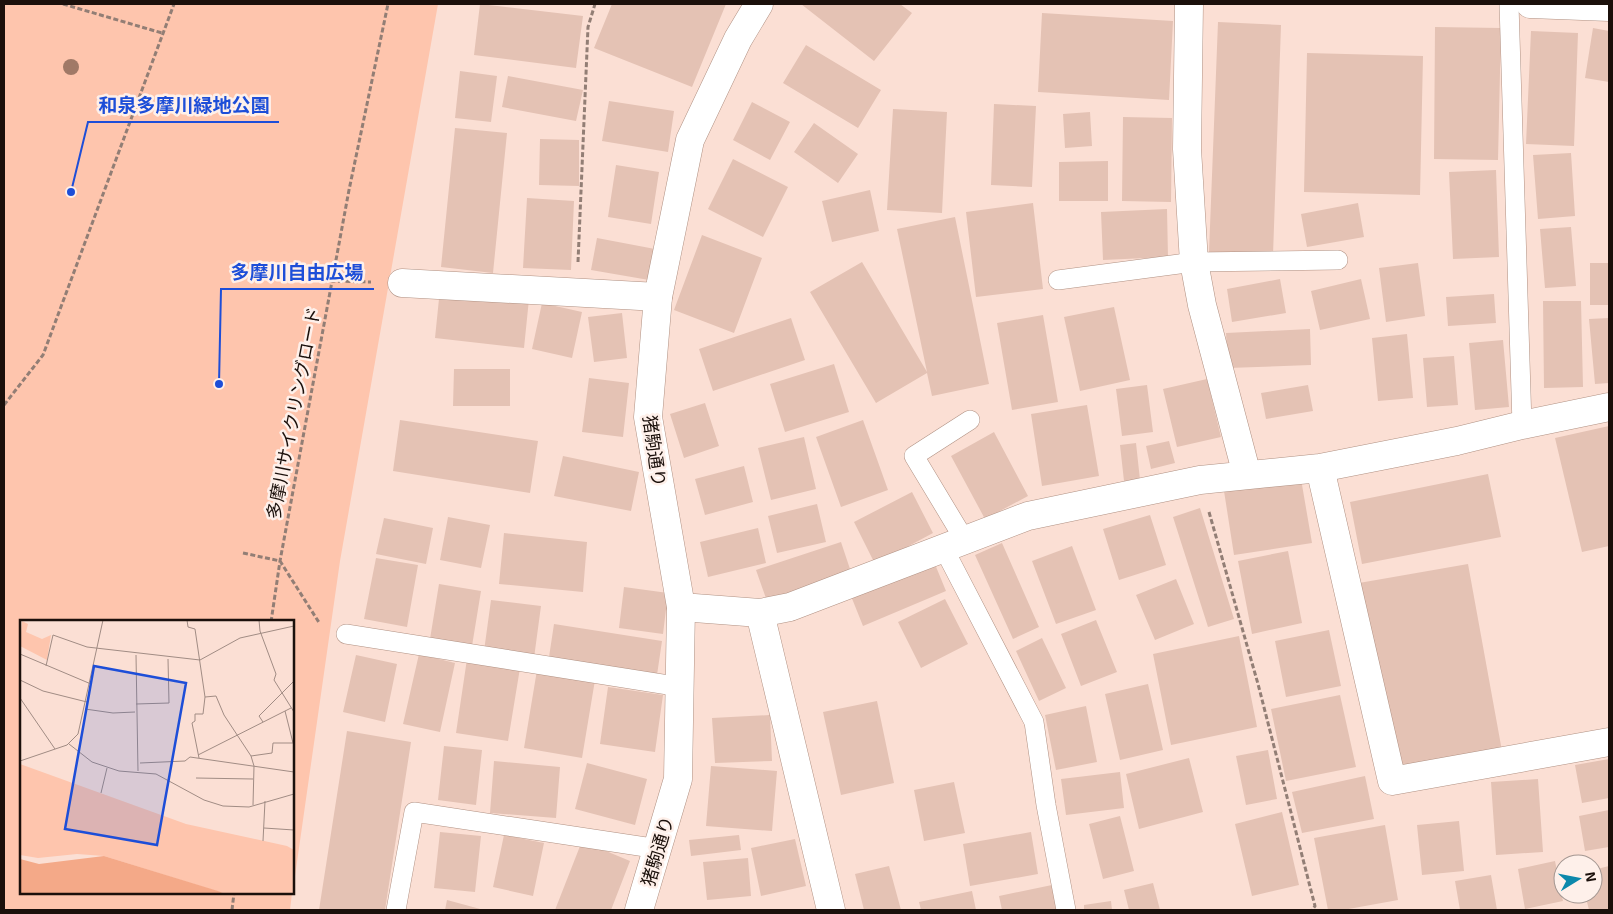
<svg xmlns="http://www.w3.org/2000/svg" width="1613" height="914" font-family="'Exo 2','Noto Sans JP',sans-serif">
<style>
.green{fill:#fec5ad}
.building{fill:#e4c2b4}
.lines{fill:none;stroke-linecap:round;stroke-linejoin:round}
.service-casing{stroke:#b09183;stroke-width:20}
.minor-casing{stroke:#b09183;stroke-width:29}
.tertiary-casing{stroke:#b09183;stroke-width:29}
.path{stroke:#927e75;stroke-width:3;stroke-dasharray:5 2.5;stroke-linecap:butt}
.service{stroke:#fff;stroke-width:19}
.minor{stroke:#fff;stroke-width:28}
.tertiary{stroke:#fff;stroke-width:28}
.tree{fill:#a07967}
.labels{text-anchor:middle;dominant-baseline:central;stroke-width:5;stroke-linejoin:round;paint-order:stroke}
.street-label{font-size:18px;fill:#1b100b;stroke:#fef0ea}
.inset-road{fill:none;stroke:#a18c84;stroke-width:1}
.view{fill:#1d4ed8;fill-opacity:0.15;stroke:#1d4ed8;stroke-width:2.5}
.inset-edge{fill:none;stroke:#1b100b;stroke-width:2.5}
.leader{fill:none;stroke:#1d4ed8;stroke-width:2}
.callout-dot{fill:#1d4ed8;stroke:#fef0ea;stroke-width:2}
.callout-label{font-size:19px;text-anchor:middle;font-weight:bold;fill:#1d4ed8;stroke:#fef0ea;stroke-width:5;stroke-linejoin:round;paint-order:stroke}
</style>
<rect width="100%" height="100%" fill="#fbdfd4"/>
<path class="green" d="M4 4H438L340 561 293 890 292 622H21V893H292L290 910H4Z"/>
<path class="building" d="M480 4 583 16 576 68 474 55Z
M612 4H726L692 87 594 48Z
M801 4H900L912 13 874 61Z
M1042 13 1173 21 1169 100 1038 92Z
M1218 22 1281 25 1273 255 1209 252Z
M1435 27 1501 28 1498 160 1434 159Z
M1593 28 1609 31V82L1585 78Z
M1531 31 1578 33 1574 146 1526 144Z
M806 45 881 90 858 128 783 83Z
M1307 53 1423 56 1420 195 1304 192Z
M460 71 497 76 491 122 455 118Z
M508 76 583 90 576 121 502 107Z
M609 101 674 111 668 152 602 141Z
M752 102 790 122 770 160 733 140Z
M994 104 1036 106 1032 187 991 185Z
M893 109 947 112 942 213 887 210Z
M1090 112 1092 146 1065 148 1063 114Z
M1123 117 1172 118 1171 202 1122 201Z
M814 123 858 154 838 183 794 152Z
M455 128 507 133 493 273 441 267Z
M540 139 579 140V186L539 185Z
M1571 153 1575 216 1538 219 1533 155Z
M733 159 788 187 763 237 708 209Z
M1108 161V201H1059V162Z
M616 165 659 172 651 224 608 217Z
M1496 170 1499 257 1453 259 1449 172Z
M870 190 879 231 832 242 822 201Z
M527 198 574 201 571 270 523 268Z
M1033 203 1043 289 976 297 966 212Z
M1358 203 1364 237 1307 247 1301 214Z
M1167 209 1168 257 1103 260 1101 212Z
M955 217 989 384 932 396 927 373 876 403 810 292 862 262 927 372 897 229Z
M1571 227 1576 286 1545 288 1540 229Z
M702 235 762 258 734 333 674 310Z
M597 238 655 249 649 280 591 270Z
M1418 263 1425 316 1386 322 1379 268Z
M1590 263H1609V305H1590Z
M1280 279 1286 313 1232 322 1227 289Z
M1361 279 1370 319 1320 330 1311 291Z
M440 289 529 299 524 348 435 338Z
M1494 294 1496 323 1448 326 1446 297Z
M1543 301H1581L1583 387 1544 388Z
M542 303 582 312 572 358 532 349Z
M1114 307 1130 380 1080 391 1064 317Z
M622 313 627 358 594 362 588 317Z
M1043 315 1058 402 1012 410 997 323Z
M791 318 805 360 713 391 699 349Z
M1609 318V383L1595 384 1589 319Z
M1310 329 1311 365 1228 368 1226 333Z
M1407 334 1413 398 1378 401 1372 338Z
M1503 340 1509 407 1475 410 1469 343Z
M1454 356 1458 405 1427 407 1423 358Z
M834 364 849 412 785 432 770 384Z
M454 369H510V406H453Z
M589 378 629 383 623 437 582 432Z
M1207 379 1221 437 1177 447 1163 389Z
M1147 385 1153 432 1122 436 1116 389Z
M1308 385 1313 411 1266 419 1261 393Z
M705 403 719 446 684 458 670 414Z
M1087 405 1099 476 1042 486 1031 414Z
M400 420 538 441 530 493 393 471Z
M863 420 888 490 841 507 816 437Z
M1609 426V546L1582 552 1555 438Z
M994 432 1028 496 985 519 951 456Z
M804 437 816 489 771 500 758 448Z
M1169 441 1175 463 1151 469 1146 446Z
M1136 443 1140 480 1124 481 1120 445Z
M563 456 639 472 631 511 554 496Z
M744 466 753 502 705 515 695 479Z
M1488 474 1501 537 1362 564 1350 502Z
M1301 479 1312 543 1234 555 1224 491Z
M912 492 933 533 875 564 854 522Z
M817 504 826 542 777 553 768 516Z
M1200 508 1234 619 1208 627 1173 517Z
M1150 515 1166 565 1119 580 1103 529Z
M448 517 490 525 481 568 440 560Z
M384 518 433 528 426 564 376 554Z
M758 528 766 563 708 577 700 542Z
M504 533 587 542 583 592 499 584Z
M841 542 852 575 768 604 756 570Z
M1002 543 1039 627 1013 639 975 555Z
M1072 546 1096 610 1056 624 1032 561Z
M1288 551 1302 623 1252 634 1238 561Z
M932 557 946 591 863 626 849 591Z
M376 558 418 565 407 627 364 619Z
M1468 564 1502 751 1393 771 1359 583Z
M1176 579 1194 624 1155 640 1136 595Z
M439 584 481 591 472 646 430 639Z
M624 587 668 593 663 634 619 628Z
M945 599 968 644 921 668 898 622Z
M491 600 541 606 534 658 484 651Z
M1096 620 1117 672 1081 686 1061 634Z
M554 624 662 641 657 675 549 657Z
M1329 630 1341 686 1286 697 1275 641Z
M1239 636 1257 727 1171 745 1153 654Z
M1042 638 1066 688 1039 701 1016 651Z
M419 654 455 663 440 732 403 724Z
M356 655 397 664 385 722 343 712Z
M467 659 520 668 508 741 456 733Z
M537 670 595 680 582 758 524 748Z
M1148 684 1163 750 1120 760 1105 694Z
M608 687 663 695 655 752 600 744Z
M1340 695 1356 767 1286 781 1271 709Z
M877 701 894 783 841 795 823 712Z
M1086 706 1097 762 1056 770 1045 715Z
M770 715 772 761 715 763 712 718Z
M347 731 411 742 385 910H319Z
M444 746 482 750 476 805 438 800Z
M1268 750 1277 799 1246 805 1236 756Z
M1189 758 1203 812 1139 829 1126 774Z
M1609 759V798L1582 803 1575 765Z
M494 761 560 767 556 818 490 813Z
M587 763 647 779 635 825 575 809Z
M711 766 777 771 772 831 706 826Z
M1120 772 1124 808 1066 815 1061 779Z
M1365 776 1374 819 1302 833 1292 792Z
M1538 779 1543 852 1496 855 1491 782Z
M954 782 965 833 924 841 914 790Z
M1609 810V847L1585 851 1579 816Z
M1282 812 1299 885 1252 896 1235 824Z
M1120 816 1134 871 1103 879 1089 824Z
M1459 821 1464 871 1422 875 1417 825Z
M1385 825 1398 900 1343 910H1328L1314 838Z
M440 832 481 836 475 892 434 888Z
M1031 832 1038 874 970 886 963 844Z
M504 835 544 843 533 896 493 887Z
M739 835 741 850 691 856 689 840Z
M795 839 806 886 761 896 751 848Z
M582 841 630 861 611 910H555Z
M748 858 751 896 707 900 703 862Z
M1555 861 1563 901 1525 909 1518 869Z
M889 866 901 910H864L855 874Z
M1609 866V910H1589L1585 894H1593V870Z
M1491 875 1497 910H1460L1455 881Z
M1153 883 1160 910H1129L1124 890Z
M1052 885 1057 910H1002L999 896Z
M972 891 976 910H921L919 902Z
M447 900 484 910H445Z
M1111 901 1112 910H1084V905Z"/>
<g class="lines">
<defs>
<path id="service" d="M1509 4 1522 425
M1058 280 1194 262 1338 260
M964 539 914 456 970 420
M944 549 1034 722 1046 805 1066 910
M346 634 681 687
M396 910 414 812 659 849"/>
<path id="minor" d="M1189 4 1187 149 1194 262 1202 305 1247 475
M402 283 658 297
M1320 468 1392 781 1609 742
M681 607 760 613 790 607 1028 516 1200 480 1320 468 1457 441 1522 425 1609 407
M760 613 831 910"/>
<path id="tertiary" d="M1530 4 1609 7
M639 910 678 779 681 607 648 417 658 297 690 140 738 39 759 4"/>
</defs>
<use href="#service" class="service-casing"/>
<use href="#minor" class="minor-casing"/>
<use href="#tertiary" class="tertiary-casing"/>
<path class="path" d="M63 4 162 33
M578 262 588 27 595 4
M294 272 332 281 371 282
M4 405 43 355 174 4
M1209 512 1258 684 1315 906 1312 910
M243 553 280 561 320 624
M271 622 280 561 349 190 388 4
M232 910 234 893"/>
<use href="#service" class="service"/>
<use href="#minor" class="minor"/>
<use href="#tertiary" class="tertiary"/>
</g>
<circle class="tree" cx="71" cy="67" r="8"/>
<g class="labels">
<g class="street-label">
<text transform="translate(293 413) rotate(-79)">多摩川サイクリングロード</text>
<text transform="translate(655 451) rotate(82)">猪駒通り</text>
<text transform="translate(657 851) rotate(-74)">猪駒通り</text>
</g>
</g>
<g transform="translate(20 620)">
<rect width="274" height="274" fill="#fbdfd4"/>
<path d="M2 1 8 4 6 12 22 19 31 15 27 40 0 26ZM0 144 166 204 267 226 274 230V273H203L84 236 57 234 18 238 0 235Z" fill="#fec5ad"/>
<path d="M84 236 198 271 203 273H0V239L19 244Z" fill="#f4a988"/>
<path class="inset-road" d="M167 0 168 7 175 9 185 77 183 94H175V101L172 103 179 138M239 0 240 11 256 54 254 60 274 92M0 34 71 64M116 35 118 151M26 46 33 15 67 27 180 40 220 18 274 6M0 60 23 71 67 82M185 77 196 76 204 95 231 136 234 146 233 185M0 78 35 129M116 84 149 83 148 39M65 89 93 93 115 92M243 102 239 96 274 61M49 124 72 142 99 151 136 154 184 180 203 186 229 187 274 174M178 135 271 88M231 136 252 133 253 123H273L265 91M0 141 47 125 58 114 83 0M120 143 165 141 170 137 274 152M176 158 233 159M81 173 87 148M244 208 274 210M243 221 245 181"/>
<path class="view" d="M74 46 166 63 137 225 45 209Z"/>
<rect width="274" height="274" class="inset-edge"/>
</g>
<path class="leader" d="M71 192L88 122H279M219 384L221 289H374"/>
<g class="callout-dot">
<circle cx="71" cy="192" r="5"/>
<circle cx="219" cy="384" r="5"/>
</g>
<g class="callout-label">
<text x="184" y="112">和泉多摩川緑地公園</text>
<text x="297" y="279">多摩川自由広場</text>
</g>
<rect width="1613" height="914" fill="none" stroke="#1b100b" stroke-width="10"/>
<g transform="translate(1578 879) rotate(80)"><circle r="24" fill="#fef0ea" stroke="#a39691"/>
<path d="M0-4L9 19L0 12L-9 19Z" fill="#0c88ab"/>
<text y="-8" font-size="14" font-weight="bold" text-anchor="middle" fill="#1b100b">N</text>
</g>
</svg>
